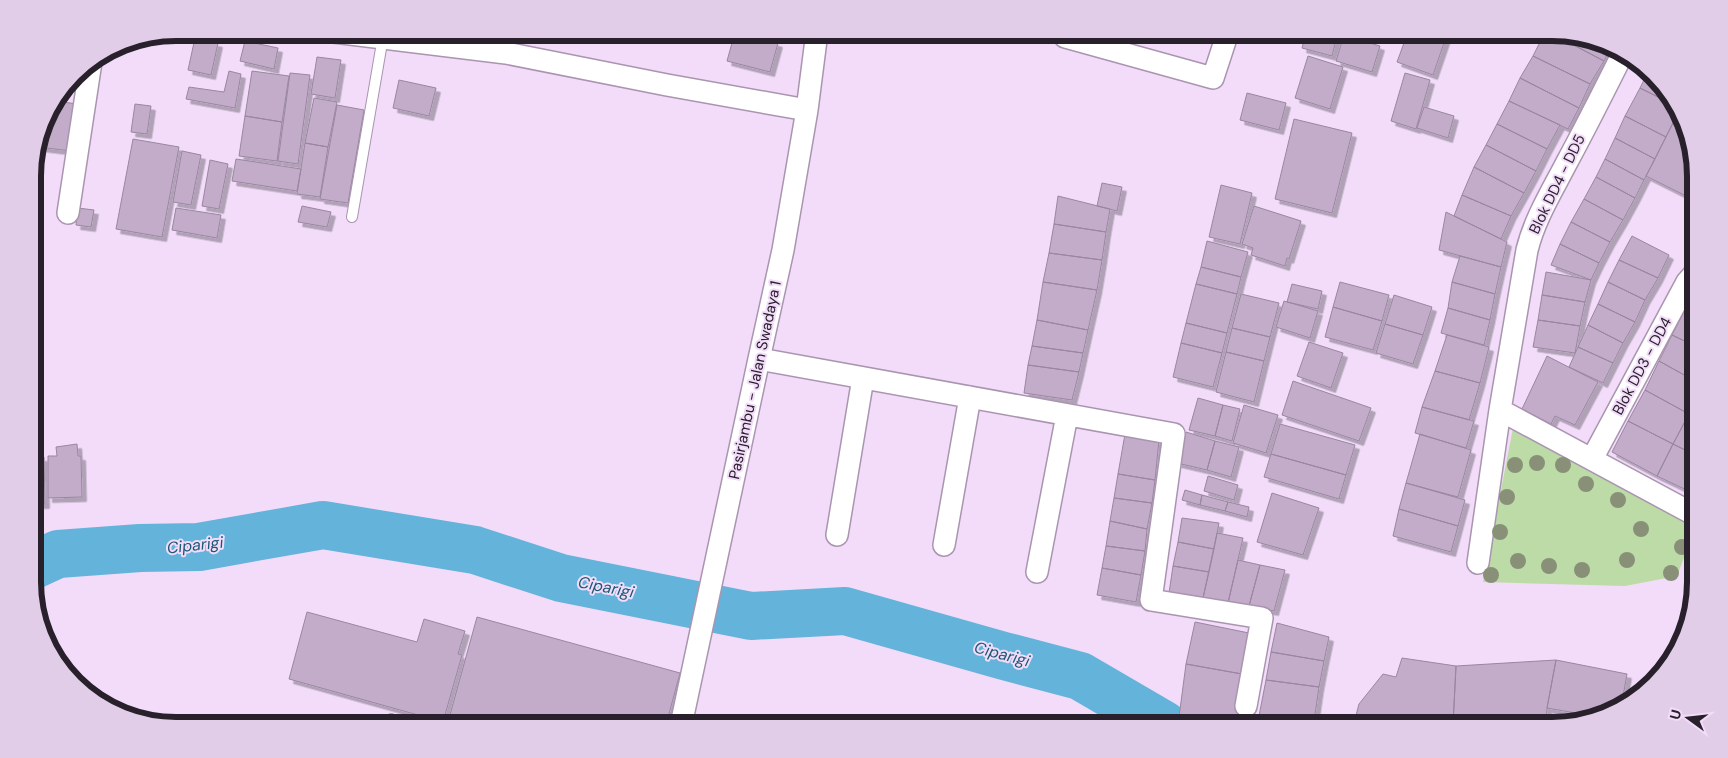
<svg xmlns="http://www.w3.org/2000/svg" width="1728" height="758" font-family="'DM Sans',sans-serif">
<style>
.green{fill:#bcdba7}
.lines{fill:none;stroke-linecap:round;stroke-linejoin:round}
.river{stroke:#64b3db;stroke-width:48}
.building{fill:#c2acc9;stroke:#9a86a1;filter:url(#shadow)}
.lane-casing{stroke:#aa95b0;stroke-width:12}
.street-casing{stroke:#aa95b0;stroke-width:24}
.lane{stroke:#fff;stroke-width:10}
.street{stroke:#fff;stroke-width:21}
.tree{fill:#889078}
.labels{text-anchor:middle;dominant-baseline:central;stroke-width:4;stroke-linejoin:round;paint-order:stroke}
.street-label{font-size:15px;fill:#28202b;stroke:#f2dcf9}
.water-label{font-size:16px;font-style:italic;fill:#1a5873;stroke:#f2dcf9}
.rim{fill:none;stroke:#28202b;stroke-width:6}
</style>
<defs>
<filter id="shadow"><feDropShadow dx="4.5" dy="4.5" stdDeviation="0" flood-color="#0004"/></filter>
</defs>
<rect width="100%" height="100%" fill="#f2dcf9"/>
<path class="green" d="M1515 418 1695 514V533L1690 542 1677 576 1625 586 1483 582Z"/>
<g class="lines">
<path class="river" d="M34 565 58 554 140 548 199 547 323 525 475 550 561 578 751 616 845 611 1004 656 1080 676 1164 725"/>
</g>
<path class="building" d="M637 32H669L668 37Z
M735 32H740L778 43 770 72 727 61Z
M1306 32H1338L1332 56 1302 48Z
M1408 32H1432L1446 37 1433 75 1397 62Z
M1545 32H1549L1604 61 1590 84 1533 56Z
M1549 32 1606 43 1611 47 1604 61Z
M1344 35 1380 46 1372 72 1336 61Z
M195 38 218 43 211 75 188 70Z
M245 41 278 48 274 69 240 61Z
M1308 56 1343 67 1330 109 1295 98Z
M1533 56 1590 84 1579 108 1520 78Z
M317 57 341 60 335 98 311 94Z
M229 71 241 74 235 108 186 99 189 87 224 92Z
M252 71 289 76 282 122 245 116Z
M290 73 310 75 298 164 278 161Z
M1405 73 1430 80 1416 129 1391 121Z
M1647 74 1666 89 1672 104 1640 88Z
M1520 78 1579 108 1568 129 1509 101Z
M399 80 436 88 429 116 393 108Z
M1640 88 1672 104 1677 115 1666 137 1625 116Z
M1247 93 1286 103 1279 130 1240 120Z
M314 98 337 102 328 147 305 143Z
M56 101 77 104 71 151 38 147 47 112Z
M1509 101 1560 125 1547 149 1497 124Z
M135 104 151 106 147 134 131 132Z
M337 105 364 110 348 203 320 199Z
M1424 107 1454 116 1448 138 1417 128Z
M1677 115 1694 157V193L1692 199 1646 176Z
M245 116 282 122 277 161 239 156Z
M1625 116 1666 137 1655 159 1615 138Z
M1294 119 1352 133 1332 213 1275 199Z
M1497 124 1547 149 1536 171 1486 145Z
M1615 138 1655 159 1644 180 1605 159Z
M133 139 179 147 162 237 116 229Z
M305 143 328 147 320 197 297 194Z
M1486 145 1536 171 1524 193 1474 167Z
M182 151 201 155 191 205 173 202Z
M236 159 301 169 297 191 232 181Z
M1605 159 1644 180 1635 198 1596 177Z
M210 160 228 164 219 209 202 206Z
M1474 167 1524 193 1511 216 1462 195Z
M1596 177 1635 198 1623 220 1584 199Z
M1102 183 1122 187 1117 211 1097 206Z
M1221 185 1252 193 1240 244 1209 237Z
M1462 195 1511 216 1501 239 1454 216Z
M1058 196 1110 209 1106 232 1054 224Z
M1584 199 1623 220 1610 242 1571 222Z
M302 206 331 212 327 227 298 222Z
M1254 206 1301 221 1289 259 1287 258 1285 266 1251 255 1253 248 1242 244Z
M78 208 94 210 91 227 76 225Z
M176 208 221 215 217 238 172 230Z
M1446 212 1507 242 1501 267 1439 250Z
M1571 222 1610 242 1599 263 1560 244Z
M1054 224 1106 232 1102 260 1049 253Z
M1632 236 1669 255 1658 278 1619 260Z
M1207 241 1248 252 1241 277 1201 267Z
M1560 244 1599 263 1591 280 1551 265Z
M1049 253 1102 260 1097 290 1043 282Z
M1460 256 1501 267 1495 294 1452 282Z
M1619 260 1658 278 1645 300 1608 282Z
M1201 267 1241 277 1237 294 1196 284Z
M1546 272 1591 280 1585 302 1542 295Z
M1043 282 1097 290 1088 330 1037 320Z
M1340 282 1389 295 1382 321 1333 307Z
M1452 282 1495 294 1490 320 1448 308Z
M1608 282 1645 300 1635 322 1598 304Z
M1196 284 1237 294 1227 333 1186 323Z
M1292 284 1322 291 1318 309 1287 302Z
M1695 290V310L1687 306Z
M1241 294 1279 303 1270 337 1232 328Z
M1394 295 1432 307 1423 335 1385 324Z
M1542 295 1585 302 1580 326 1538 320Z
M1284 301 1318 311 1310 338 1276 327Z
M1598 304 1635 322 1623 343 1588 325Z
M1687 306 1695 310V346L1672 335Z
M1333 307 1382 321 1373 350 1325 337Z
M1448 308 1490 320 1484 345 1441 333Z
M1037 320 1088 330 1083 353 1032 346Z
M1538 320 1580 326 1575 353 1533 347Z
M1186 323 1227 333 1222 353 1181 343Z
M1385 324 1423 335 1413 364 1376 353Z
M1588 325 1623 343 1613 363 1578 347Z
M1232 328 1270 337 1264 361 1226 352Z
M1447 335 1489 347 1480 383 1435 371Z
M1672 335 1695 346V381L1659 361Z
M1309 342 1343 353 1331 388 1297 376Z
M1181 343 1222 353 1213 387 1173 377Z
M1032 346 1083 353 1079 372 1028 365Z
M1578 347 1613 363 1603 383 1569 367Z
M1226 352 1264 361 1254 402 1216 392Z
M1547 356 1598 382 1575 425 1555 416 1551 424 1522 409Z
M1659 361 1695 381V401L1689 414 1645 390Z
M1028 365 1079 372 1072 400 1024 393Z
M1435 371 1480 383 1469 420 1422 407Z
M1293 381 1371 408 1359 441 1282 415Z
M1645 390 1689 414 1673 444 1628 421Z
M1198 398 1223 405 1215 436 1189 430Z
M1695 401V417L1689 414Z
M1223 405 1240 409 1232 441 1215 436Z
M1244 405 1278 415 1266 453 1233 443Z
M1422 407 1474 421 1466 448 1415 433Z
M1689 414 1695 417V455L1673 444Z
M1628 421 1673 444 1657 476 1612 452Z
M1280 424 1355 445 1346 475 1271 454Z
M1186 432 1215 441 1207 470 1177 463Z
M1125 434 1159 440 1155 480 1118 474Z
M1420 434 1471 450 1458 497 1406 483Z
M1215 441 1239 447 1231 477 1207 470Z
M77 444 78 456H81L82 497 48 498V456H57L56 447Z
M1673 444 1695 455V494L1657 476Z
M1271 454 1346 475 1339 499 1264 477Z
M33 457H44L45 504H34Z
M1118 474 1155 480 1152 503 1114 498Z
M1208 476 1238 485 1234 500 1204 491Z
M1406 483 1465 500 1458 526 1399 509Z
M1185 490 1202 495 1200 505 1182 500Z
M1272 493 1319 508 1303 555 1257 542Z
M1202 495 1228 502 1225 511 1200 505Z
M1114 498 1152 503 1147 529 1110 521Z
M1228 502 1249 507 1247 517 1225 511Z
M1399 509 1458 526 1451 552 1393 536Z
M1182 518 1219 523 1214 549 1178 542Z
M1110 521 1147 529 1145 551 1106 546Z
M1217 533 1243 538 1228 603 1203 598Z
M1178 542 1214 549 1209 572 1173 566Z
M1106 546 1145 551 1141 575 1102 568Z
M1238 560 1260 565 1249 606 1228 603Z
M1260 565 1285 570 1274 611 1249 606Z
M1173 566 1209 572 1203 598 1169 593Z
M1102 568 1141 575 1136 602 1097 595Z
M1686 598 1692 599 1685 635H1682Z
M307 612 417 642 424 619 465 631 458 654 462 655 443 722 289 679Z
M477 617 680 673 666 725H463L448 722Z
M1195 622 1249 633 1242 674 1186 664Z
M1277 623 1329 637 1324 661 1271 652Z
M1271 652 1324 661 1319 687 1266 680Z
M1402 658 1456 666 1453 725H1362L1354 723 1359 704 1383 674 1396 677Z
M1556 660 1627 674 1622 702 1587 715 1547 708Z
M1556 660 1547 708 1546 725H1453L1456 666Z
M1186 664 1242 674 1237 718 1179 717Z
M1266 680 1319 687 1314 721H1258Z
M412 718 441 725H409Z"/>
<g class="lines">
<defs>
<path id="lane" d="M352 217 383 37
M389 725 391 719"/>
<path id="street" d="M334 32 506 53 667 85 807 110
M1065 37 1213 78 1228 32
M68 213 91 62
M759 359 1174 434 1151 600 1262 618 1246 706
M1500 410 1695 515
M1592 459 1687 282 1695 273
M837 535 863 378
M944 545 970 397
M1478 563 1500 410 1527 250C1535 218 1552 191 1567 162 1586 127 1604 91 1622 55
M1037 572 1067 415
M681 725 759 359 783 250 807 110 817 32"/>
</defs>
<use href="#lane" class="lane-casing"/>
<use href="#street" class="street-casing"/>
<use href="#lane" class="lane"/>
<use href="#street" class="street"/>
</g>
<g class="tree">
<circle cx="1537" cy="463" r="8"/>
<circle cx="1515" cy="465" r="8"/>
<circle cx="1563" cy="465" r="8"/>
<circle cx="1586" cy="484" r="8"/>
<circle cx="1507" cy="497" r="8"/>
<circle cx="1618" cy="500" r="8"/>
<circle cx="1641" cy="529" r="8"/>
<circle cx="1500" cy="532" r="8"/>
<circle cx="1682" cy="547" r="8"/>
<circle cx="1627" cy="560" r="8"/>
<circle cx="1518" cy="561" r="8"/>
<circle cx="1549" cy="566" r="8"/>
<circle cx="1582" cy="570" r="8"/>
<circle cx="1671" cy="573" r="8"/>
<circle cx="1491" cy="575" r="8"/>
</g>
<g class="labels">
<g class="street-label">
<text transform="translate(1557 184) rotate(-64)">Blok DD4 - DD5</text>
<text transform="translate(1642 366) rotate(-62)">Blok DD3 - DD4</text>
<text transform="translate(755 380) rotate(-78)">Pasirjambu - Jalan Swadaya 1</text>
</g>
<g class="water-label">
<text transform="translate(195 545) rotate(-6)">Ciparigi</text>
<text transform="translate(606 587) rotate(11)">Ciparigi</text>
<text transform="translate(1002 654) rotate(15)">Ciparigi</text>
</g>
</g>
<path d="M0 0H1728V758H0ZM176 41H1552A135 135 0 0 1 1687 176V582A135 135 0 0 1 1552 717H176A135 135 0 0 1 41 582V176A135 135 0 0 1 176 41Z" fill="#e2cde9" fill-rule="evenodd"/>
<path class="rim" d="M176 41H1552A135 135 0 0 1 1687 176V582A135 135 0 0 1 1552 717H176A135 135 0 0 1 41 582V176A135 135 0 0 1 176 41Z"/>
<g transform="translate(1688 718) rotate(285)" stroke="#f2dcf9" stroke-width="4" paint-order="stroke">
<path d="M0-4L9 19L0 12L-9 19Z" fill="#28202b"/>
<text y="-8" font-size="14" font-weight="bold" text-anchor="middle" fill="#28202b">U</text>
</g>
</svg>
